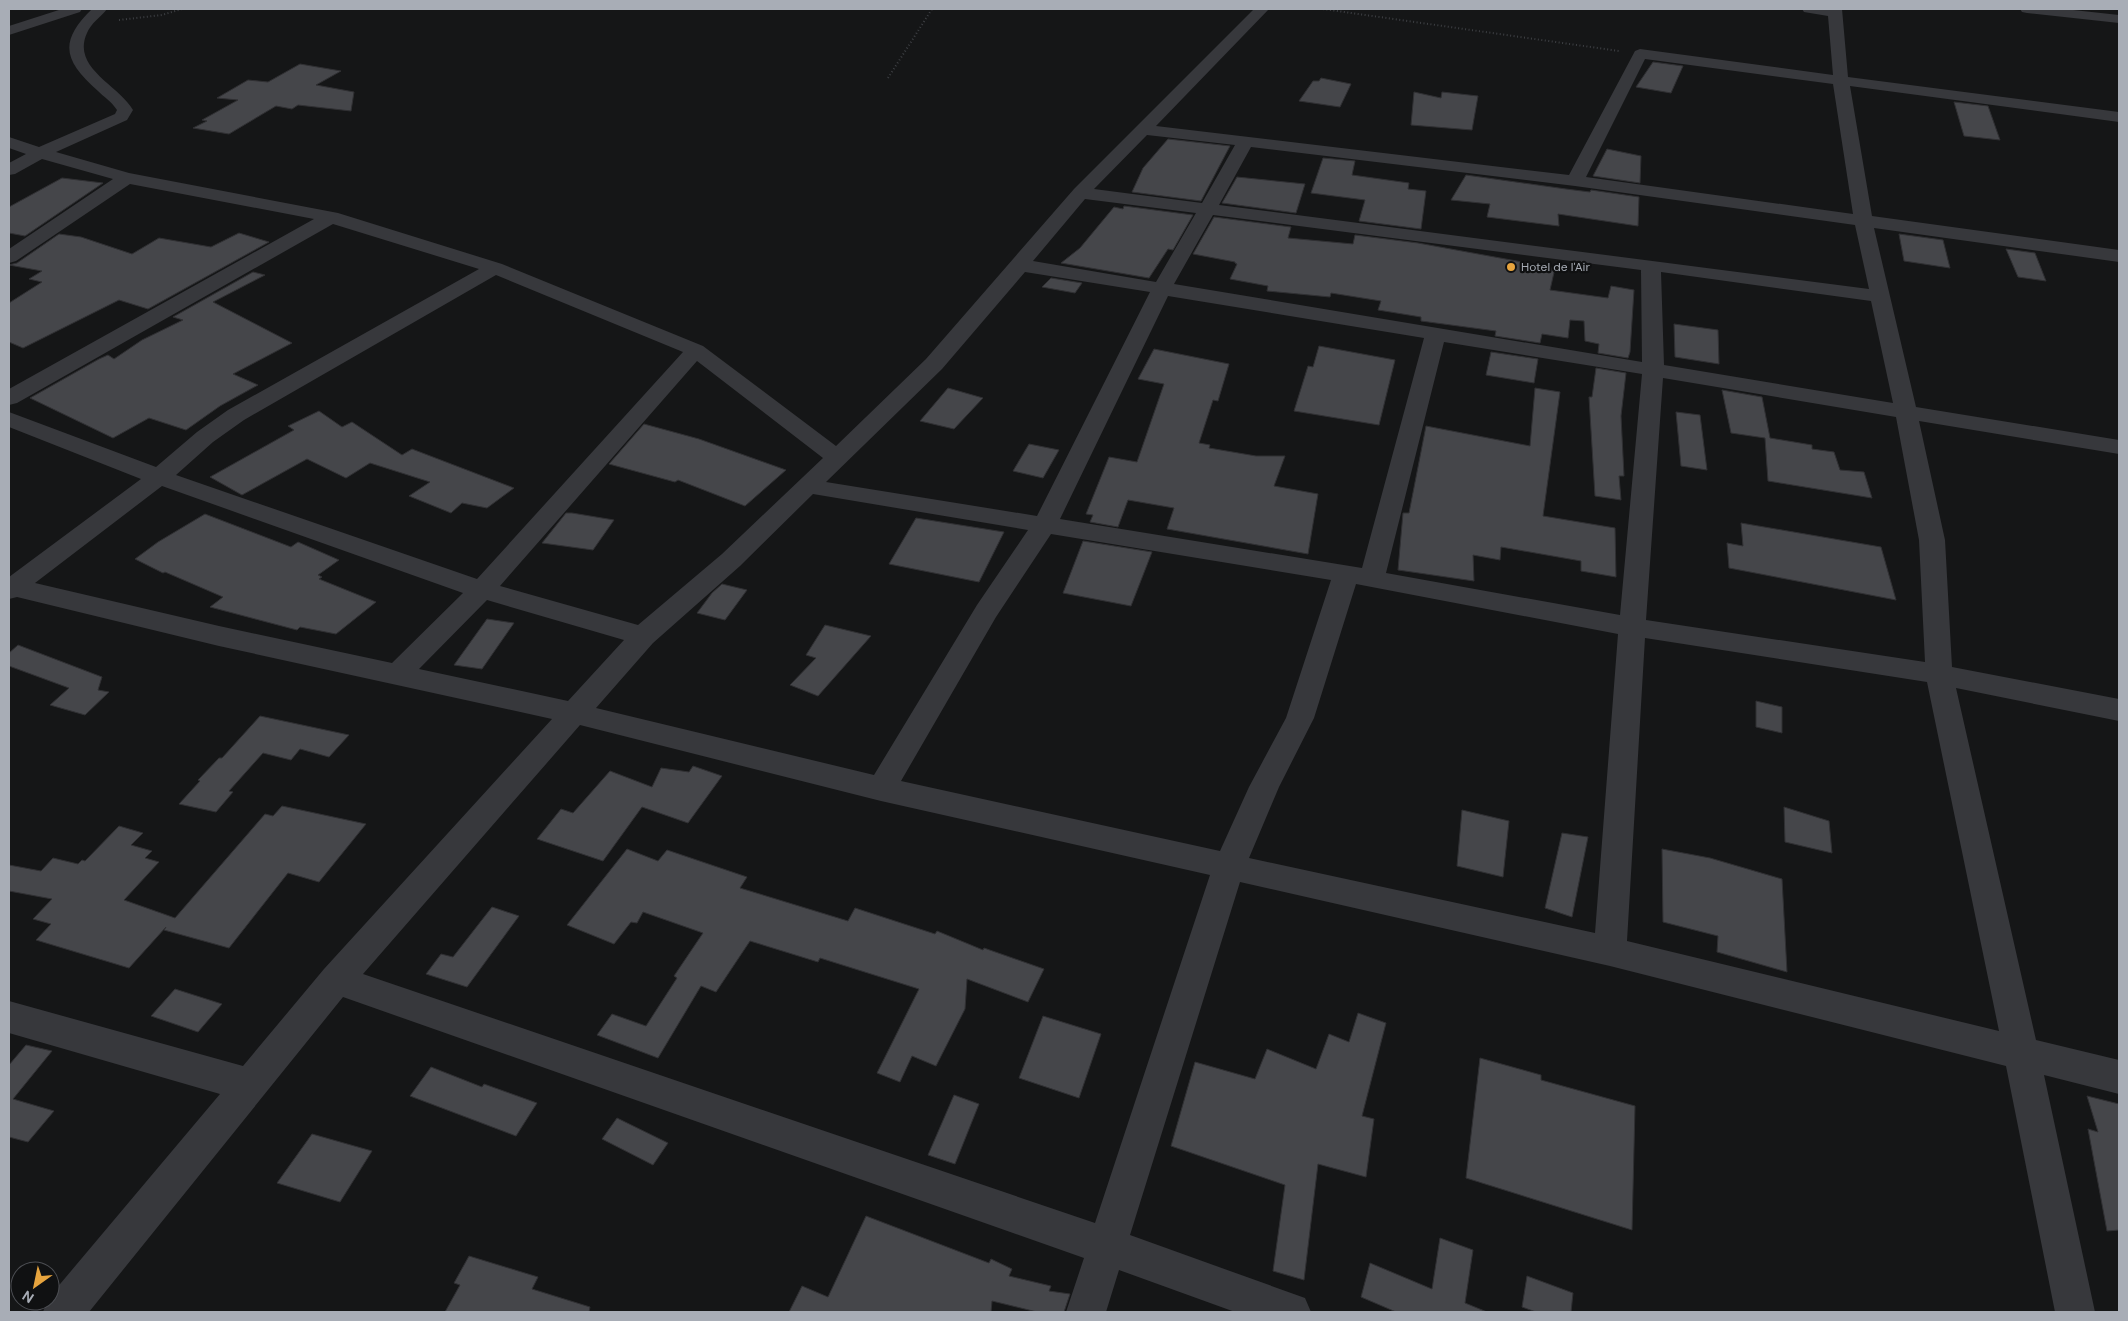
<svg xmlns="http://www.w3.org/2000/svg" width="2128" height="1321" font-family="'DM Sans',sans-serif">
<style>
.building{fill:#45464a;stroke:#303033}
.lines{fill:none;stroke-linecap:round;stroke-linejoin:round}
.path{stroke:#3d3f43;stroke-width:2;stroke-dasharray:1 2.5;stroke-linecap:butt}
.minor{fill:#37383c;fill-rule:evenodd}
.poi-dot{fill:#e7a43e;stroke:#101112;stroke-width:2}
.labels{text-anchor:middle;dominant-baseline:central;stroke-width:4.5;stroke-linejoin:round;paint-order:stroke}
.far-poi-label{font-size:12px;fill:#a8adb6;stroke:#101112;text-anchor:start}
</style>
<rect width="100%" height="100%" fill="#151617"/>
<path class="building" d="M1653 62 1683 66 1671 93 1636 87Z
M300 64 341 71 316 85 354 92 351 111 298 105 292 109 276 106 229 134 193 128 207 121 202 120 238 100 217 98 248 80 268 82Z
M1321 78 1351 84 1340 107 1299 101 1313 81H1319Z
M1414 92 1441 98 1442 92 1478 96 1472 130 1411 125Z
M1954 102 1988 106 2000 140 1964 136Z
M1168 139 1230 146 1201 201 1132 192 1143 168Z
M1607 149 1641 156 1640 183 1593 176Z
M1323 158 1355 161 1352 175 1409 183 1408 189 1426 191 1421 229 1359 221 1365 200 1311 193Z
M1466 175 1566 189 1590 192 1591 190 1639 197 1638 226 1558 214 1559 226 1487 217 1490 204 1451 200Z
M1237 177 1305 184 1296 213 1222 203Z
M62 178 103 183 25 236 9 233V207Z
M1124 206 1193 215 1173 250 1168 249 1149 278 1061 263 1080 248 1114 207 1123 209Z
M1214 217 1291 227 1288 238 1353 244 1355 235 1418 243 1555 268 1550 290 1608 298 1611 286 1634 290 1630 352 1628 358 1598 353 1599 344 1585 341 1584 321 1570 320 1568 338 1542 334 1540 343 1495 336 1496 331 1421 321V317L1378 310 1381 301 1331 293 1330 297 1267 291 1268 286 1230 279 1237 264 1235 263V262L1193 254Z
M239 233 269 242 148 309 119 300 23 348 9 342V303L42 282 29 279 42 271 9 265 17 263 59 234 81 237 132 254 159 238 211 247Z
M1899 234 1943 240 1950 268 1904 261Z
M2006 249 2035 253 2046 281 2018 277Z
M253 272 265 275 213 302 292 343 233 374 258 385 220 406 186 430 149 418 113 438 30 398 99 359 108 355 114 359 142 340 183 320 173 317Z
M1051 278 1082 283 1075 293 1042 287Z
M1674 324 1718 330 1719 364 1675 357Z
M1319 346 1395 360 1379 425 1294 411 1308 366 1313 367Z
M1154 349 1229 364 1218 401 1213 400 1199 443 1210 445 1209 448 1256 456H1285L1274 486 1318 494 1308 554 1167 529 1174 508 1128 500 1118 527 1090 522 1093 515 1086 514 1109 457 1137 462 1164 384 1138 379Z
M1491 352 1538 359 1534 383 1486 375Z
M1596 368 1626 373 1621 416 1624 476H1619L1621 500 1595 496 1589 397H1592Z
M948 388 983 398 954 429 920 421Z
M1535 388 1560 392 1543 516 1615 528 1616 577 1581 571V561L1501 547 1500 560 1473 555 1474 581 1398 570 1403 513H1409L1426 426 1530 446Z
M1722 390 1762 397 1770 438 1812 445V449L1834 452 1840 470 1864 472 1872 498 1768 481 1765 438 1731 433Z
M319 411 342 427 352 422 402 455 412 449 514 488 487 508 462 503 451 513 409 496 430 482 370 463 346 478 307 459 242 495 210 477 294 430 288 426Z
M1676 412 1700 415 1707 470 1681 466Z
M644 424 699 439 786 470 745 506 678 480 675 482 609 464Z
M1029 444 1059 450 1043 478 1013 471Z
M566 513H572L614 520 593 550 542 543Z
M205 514 291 547 298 542 339 560 318 575 322 577 319 579 376 602 336 634 300 627 297 630 210 607 223 597 165 572 163 573 135 559 158 542Z
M916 518 1004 532 979 582 889 564Z
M1741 523 1881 547 1896 600 1729 568 1727 543 1743 546Z
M1083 541 1152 552 1131 606 1063 593Z
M722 584 747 590 725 620 697 613 712 593Z
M487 619 514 623 482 669 454 665Z
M825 625 871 636 818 696 790 685 816 658 806 655Z
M18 645 102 677 98 690 109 692 85 715 50 705 69 688 9 666V653Z
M1756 701 1782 707V733L1756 727Z
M260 716 349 735 329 757 300 749 291 760 263 753 229 791 233 792 216 812 179 804 200 781 198 780 219 758H222Z
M693 766 722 776 688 823 642 807 603 861 537 839 561 809 573 813 610 771 652 787 661 768 689 772Z
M282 806 366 824 319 882 288 873 229 948 164 930 166 927 129 968 36 940 51 924 33 919 52 899 9 891V865L41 871 53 858 78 864 82 860 85 861 119 826 143 833 131 845 152 851 145 858 159 862 124 900 175 918 265 814 273 816Z
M1784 807 1829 821 1832 853 1785 842Z
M1462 810 1509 821 1503 877 1457 866Z
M1562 833 1588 837 1572 917 1545 908Z
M627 849 658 861 667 850 747 877 740 888 848 921 855 908 935 934 937 931 983 950 984 948 1044 969 1028 1002 967 979 965 1009 936 1066 912 1056 900 1082 877 1073 919 989 820 958 818 962 750 941 716 992 701 986 658 1058 597 1035 612 1014 646 1026 677 978 674 976 703 933 643 912 637 923 631 922 614 944 567 925Z
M1662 849 1710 858 1782 879 1787 972 1717 952 1718 936 1663 922Z
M492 907 519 916 467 987 426 974 441 954 453 957Z
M175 989 222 1004 198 1032 151 1016Z
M1358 1013 1386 1023 1362 1116 1374 1119 1366 1177 1318 1164 1304 1280 1273 1271 1285 1185 1171 1146 1195 1062 1255 1079 1267 1049 1316 1069 1329 1034 1349 1042Z
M1043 1016 1101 1034 1079 1098 1019 1078Z
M26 1045 52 1051 13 1099 54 1111 28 1142 9 1137V1065Z
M1480 1058 1541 1075V1080L1635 1106 1632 1230 1466 1178Z
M431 1067 482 1087 484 1084 537 1103 516 1136 410 1096Z
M954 1095 979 1104 955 1164 928 1155Z
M2087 1096 2119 1104V1230L2107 1231 2088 1129 2098 1132Z
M617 1118 668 1143 653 1165 602 1139Z
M312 1134 372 1151 340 1202 277 1183Z
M866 1216 989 1263 991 1259 1012 1269 1009 1276 1051 1286 1049 1291 1070 1294 1064 1312H1037L992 1301 991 1312H789L802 1286 828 1297Z
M1440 1238 1473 1250 1465 1303 1487 1312H1396L1361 1297 1370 1263 1432 1289Z
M469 1256 538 1277 532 1289 590 1307 589 1312H445L460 1285 454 1283Z
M1527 1276 1573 1293 1571 1312H1536L1522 1307Z"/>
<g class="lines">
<path class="path" d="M1323 9 1619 51
M119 20 162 15 182 9
M888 78 932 9"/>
<path class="minor" d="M62 9H82L80 12 9 35V26Z
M92 9H107C101 17 91 23 87 33 71 68 119 85 133 110L127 120 56 152 129 173 338 213 502 264 703 346 836 446 926 359 1074 189 1254 9H1269L1156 126 1569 175 1635 51 1640 49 1833 75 1828 16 1804 12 1802 9H1842L1848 77 2119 112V122L1850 86 1872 216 2119 250V262L1874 228 1916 407 2119 440V454L1919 421 1945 540 1952 667 2119 699V721L1956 688 2036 1040 2119 1060V1094L2044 1075 2095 1312H2055L2006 1066 1610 966 1240 882 1130 1235 1305 1298 1311 1312H1235L1119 1270 1106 1312H1066L1084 1258 343 997 89 1312H43L47 1301H50V1296L220 1094 9 1033V1001L243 1066 324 969 552 719 219 646 17 597 9 599V577L141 479 9 427V412L156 467 197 432 228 410 479 269 333 224 17 403 9 405V389L314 219 130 184 16 261 9 263V249L113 179 42 159 15 174 9 175V163L26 154 9 148V137L39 147 115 114 117 110C112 102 104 97 98 91 64 61 58 42 92 9ZM1645 59 1833 84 1853 214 1586 177ZM1147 135 1235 145 1202 203 1094 189ZM1251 147 1575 186 1855 225 1869 289 1219 205ZM1085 199 1196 213 1156 282 1033 261ZM1213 215 1641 270 1642 362 1174 284ZM1025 272 1150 292 1037 516 826 482 942 369ZM1661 272 1871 301 1893 403 1664 365ZM496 275 683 352 477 579 176 475 213 442 244 420ZM1168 296 1424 338 1362 568 1060 519ZM1444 342 1642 374 1620 615 1386 573ZM697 361 823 458 722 554 638 625 500 586ZM1663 378 1896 417 1919 540 1925 662 1646 620ZM162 486 463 593 392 663 219 626 35 583ZM813 494 1028 530 977 605 874 775 596 708 653 643 740 566ZM1051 534 1331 580 1286 718 1249 787 1220 851 901 781 996 617ZM1356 584 1618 634 1595 933 1249 858 1279 787 1314 718ZM487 600 624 640 568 701 419 669ZM1645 638 1927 682 1999 1031 1627 941ZM580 725 881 801 1210 875 1095 1223 363 974Z
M2020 9H2064L2119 15V23L2027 13 2022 12Z"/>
</g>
<circle class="poi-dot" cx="1511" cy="267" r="5"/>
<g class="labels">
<g class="far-poi-label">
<text x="1521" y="267">Hotel de l'Air</text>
</g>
</g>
<rect width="2128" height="1321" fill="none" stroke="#a8adb6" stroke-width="20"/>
<g transform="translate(35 1286) rotate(213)"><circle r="24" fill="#101112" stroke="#4d4f54"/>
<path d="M0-4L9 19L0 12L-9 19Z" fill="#e7a43e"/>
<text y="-8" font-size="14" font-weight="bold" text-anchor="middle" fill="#a8adb6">N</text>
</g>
</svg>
